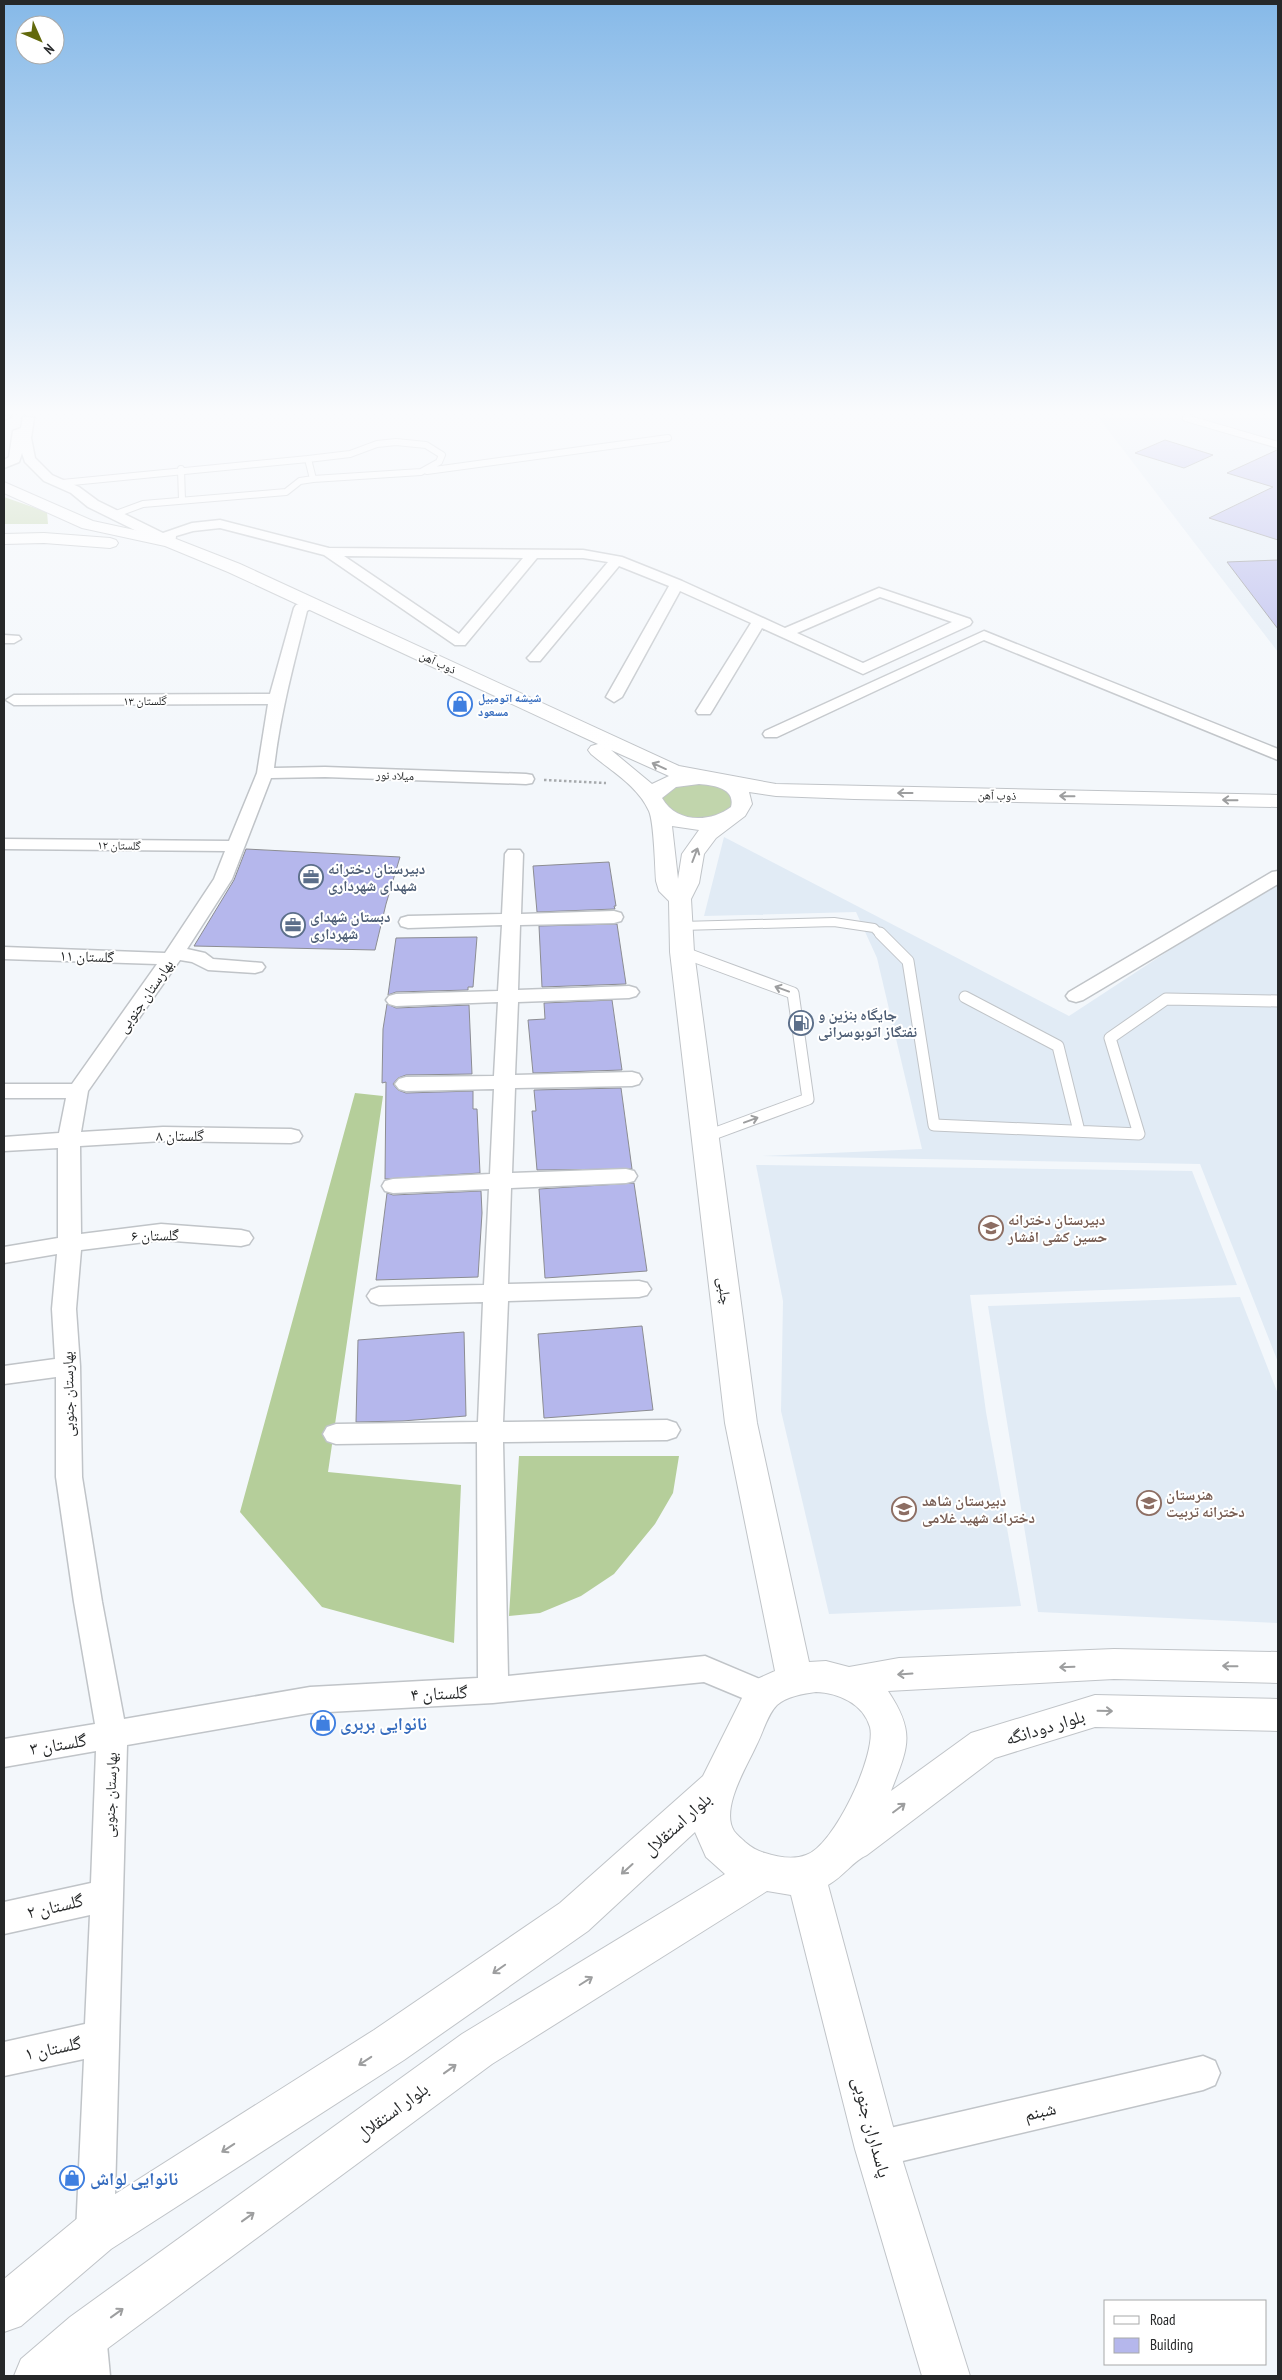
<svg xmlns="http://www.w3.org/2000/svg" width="1282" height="2380" font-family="'PT Sans Narrow','Noto Naskh Arabic',sans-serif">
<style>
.built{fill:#e1ebf5}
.green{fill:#c1d5ac}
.forest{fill:#b5ce9a}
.building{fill:#b5b7ec;stroke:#8c8d92}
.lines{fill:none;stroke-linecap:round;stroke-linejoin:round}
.lane-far2-casing{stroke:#c0c4c8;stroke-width:8}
.lane-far1-casing{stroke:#c0c4c8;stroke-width:10}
.lane-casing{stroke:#c0c4c8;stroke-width:13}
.street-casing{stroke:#c0c4c8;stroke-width:3}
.secondary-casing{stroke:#c0c4c8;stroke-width:2}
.path{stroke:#a7aaad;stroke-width:2.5;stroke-dasharray:2.5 2.5;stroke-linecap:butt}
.lane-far2{stroke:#fff;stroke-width:6}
.lane-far1{stroke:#fff;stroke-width:8}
.lane{stroke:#fff;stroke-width:11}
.street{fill:#fff;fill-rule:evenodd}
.secondary{fill:#fff;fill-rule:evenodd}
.oneway{stroke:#9d9e9f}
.labels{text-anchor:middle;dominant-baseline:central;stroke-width:4;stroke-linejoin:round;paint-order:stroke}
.far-street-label{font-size:12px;fill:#262829;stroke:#fff}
.far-shop-label{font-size:12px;font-weight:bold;fill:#366cbe;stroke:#fff;text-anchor:start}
.service-label{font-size:15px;font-weight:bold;fill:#4e5e75;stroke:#fff;text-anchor:start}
.street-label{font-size:15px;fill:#262829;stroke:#fff}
.education-label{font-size:15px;font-weight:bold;fill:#785e54;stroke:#fff;text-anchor:start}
.near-street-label{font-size:18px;fill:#262829;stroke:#fff}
.near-shop-label{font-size:18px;font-weight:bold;fill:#366cbe;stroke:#fff;text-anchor:start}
</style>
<rect width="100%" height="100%" fill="#f3f7fb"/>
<path class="built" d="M1098 417H1278V652Z
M724 837 1069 1016 1278 879V1362L1200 1164 762 1156 922 1149 877 958 856 912 704 916Z
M756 1165 1192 1171 1237 1285 970 1295 986 1412 1021 1606 829 1614 781 1411 783 1301Z
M1240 1297 1278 1394V1623L1038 1612 988 1306Z"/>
<path class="green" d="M4 497 47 512 48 524H4Z
M699 780 732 790 734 809 703 820 668 813 659 795 665 789Z"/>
<path class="forest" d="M355 1093 383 1096 328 1472 461 1485 454 1643 322 1607 240 1512Z
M519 1456H679L673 1493 655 1524 614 1574 581 1596 540 1613 509 1616Z"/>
<path class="building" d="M1165 440 1213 455 1184 468 1135 453Z
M1277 450 1278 540 1209 518 1273 487 1227 473Z
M1278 560V629L1227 562Z
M246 849 400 857 386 904 375 950 194 946 234 880Z
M609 862 616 906H614L615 909 537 912 533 866Z
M617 924 626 984 542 987 539 926Z
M477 937 473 987H468V990L396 992 388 995 396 938Z
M612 1000 622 1070 533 1073 528 1020 545 1019 544 1003Z
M387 1004 396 1008 469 1005 472 1074 406 1075 398 1078 393 1084 398 1090 406 1093 473 1091V1109H477L480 1173 385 1179 386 1082 382 1083 383 1029Z
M621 1088 632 1169 537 1170 532 1111H536L534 1090Z
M634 1183 647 1271 545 1278 539 1189Z
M481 1191 482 1213 478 1277 376 1280 387 1193 393 1195Z
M642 1326 653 1410 544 1418 538 1334Z
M464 1332 466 1416 402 1421 356 1422 358 1340Z"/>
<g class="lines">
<defs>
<path id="lane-far2" d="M1187 416 1186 418 1278 445
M308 459 350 454 377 444 396 442 426 445 442 455 439 462 421 472 313 479
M181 469 182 500
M427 471 668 438
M62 483 308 459 313 479 300 481 286 492 143 504 116 514"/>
<path id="lane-far1" d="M681 926 834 922 874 928 881 935"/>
<path id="lane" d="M880 933 908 961 934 1125 1139 1134 1110 1038 1166 999 1278 1001
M682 952 793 993 808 1099 705 1137
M965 997 1058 1046 1079 1131"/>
<path id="street" d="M4 416H12L4 420Z
M23 416 34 418 31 438 35 458 52 475 79 487 98 501 163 533 192 523 220 520 329 548 583 550 622 557 682 581 785 628 879 588 970 619 972 622 970 625 863 674 762 628 712 711 710 714H698L696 711 751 623 680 591 622 697 614 702 606 697 669 586 619 566 540 661H530L527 658 530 655 608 562 583 558H537L465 645H455L324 555 220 528 193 531 176 536 175 545H165L88 507 71 493 44 481 25 462 22 453 19 462 4 468V460L9 457 13 431 21 428ZM344 556 523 558 459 634ZM880 597 952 622 863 663 797 633Z
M312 600 319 604 307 611C294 663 280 714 274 768L325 767 526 774 532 775 534 779 532 783 526 784 325 777 271 778 232 879 187 949 205 953 213 959 262 963 265 967 262 971 255 973 208 970 192 962 180 960 88 1091 81 1132 163 1127 291 1129 299 1131 302 1136 299 1141 291 1143 163 1141 80 1146 81 1234 161 1224 241 1230 249 1232 253 1238 249 1244 241 1246 161 1240 81 1250 76 1309 80 1366 82 1477 102 1602 124 1719 310 1687 478 1678 477 1442 336 1444 327 1441 323 1434 327 1427 336 1424 478 1422 483 1302 379 1305 371 1302 367 1296 371 1290 379 1287 484 1285 489 1189 393 1193 385 1191 382 1186 385 1181 393 1179 490 1174 494 1089 406 1091 399 1089 395 1084 399 1079 406 1077 494 1076 498 1002 396 1006 389 1004 386 1000 389 996 396 994 498 991 502 925 408 928 401 926 399 922 401 918 408 916 502 914 505 854 508 850H520L523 854 521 914 614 911 621 913 623 917 621 921 614 923 520 925 518 990 629 986 636 988 639 992 636 996 629 998 518 1002 515 1075 632 1072 639 1074 642 1079 639 1084 632 1086 515 1088 512 1173 626 1169 634 1171 637 1176 634 1181 626 1183 511 1188 508 1284 639 1281 647 1283 651 1289 647 1295 639 1297 508 1301 503 1422 667 1420 676 1423 680 1430 676 1437 667 1440 503 1442 508 1676 705 1656 774 1685 779 1694 774 1703 764 1707 704 1682 493 1703 310 1713 127 1745 114 2233 108 2246 95 2252 82 2246 76 2233 84 2059 4 2076V2042L85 2024 90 1915 4 1934V1902L91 1883 96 1751 4 1767V1739L95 1724 74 1602 56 1477V1377L4 1384V1366L55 1359 52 1309 57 1254 4 1263V1247L58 1238V1148L4 1151V1137L59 1133 66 1098H4V1084H72L157 964 4 959V947L165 953 214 879 225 851 4 849V839L229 841 257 773 268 704 14 705 6 700 14 695 270 694 294 608 296 605Z
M984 631 1278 749V760L984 640 777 737H765L763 734 765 731Z
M4 635 19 636 21 639 14 643H4Z
M1278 871V884L1083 1000 1076 1002 1069 1000 1066 996 1069 992 1272 872Z
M1203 2056 1215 2061 1220 2073 1215 2085 1203 2090 877 2167 864 2162 859 2149 864 2136 877 2131Z
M87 2315 101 2320 106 2334 110 2376H70L68 2334 73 2320Z"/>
<path id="secondary" d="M4 482 93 521 176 539 240 564 679 766 776 784 1278 795V807L854 799 776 796 749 792 752 804 745 816 716 838 704 854 699 883 691 899 694 952 757 1423 809 1662 826 1661 849 1667 899 1658 1114 1649 1278 1652V1683L1114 1679 888 1691C916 1733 908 1747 891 1791L971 1733 1095 1695 1278 1699V1731L1095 1727 995 1758 867 1855C854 1860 843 1877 828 1885L899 2149 970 2376H922L855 2149 791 1895 767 1891 492 2064 104 2351 74 2376H14L21 2359 70 2317 462 2034 725 1874 706 1857 695 1832 588 1931 404 2060 111 2249 21 2326 4 2332V2279L79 2217 374 2030 560 1903 703 1776 747 1688 755 1680 775 1671 725 1423 670 952 669 901 659 891 656 881C655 866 654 822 649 811 638 786 611 771 591 754L588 750 591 746 598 744 228 572 165 546 82 528 4 493ZM611 750 669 776 652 784ZM699 784C713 785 736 788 731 807 710 823 676 823 662 798L676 787ZM672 826 699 830 682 854 678 879ZM816 1692C838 1693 863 1703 870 1727 877 1754 834 1846 806 1855 794 1860 777 1857 765 1853 757 1851 751 1847 745 1842 742 1839 737 1835 734 1831 720 1809 747 1766 756 1746 763 1733 767 1715 777 1705 787 1696 803 1694 816 1692Z
M44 533 110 538 116 540 118 543 116 546 110 548 44 543 4 544V534Z"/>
</defs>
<use href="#lane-far2" class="lane-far2-casing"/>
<use href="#lane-far1" class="lane-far1-casing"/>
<use href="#lane" class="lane-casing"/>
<use href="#street" class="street-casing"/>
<use href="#secondary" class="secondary-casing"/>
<path class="path" d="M544 780 606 783"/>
<use href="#lane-far2" class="lane-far2"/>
<use href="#lane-far1" class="lane-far1"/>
<use href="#lane" class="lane"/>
<use href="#street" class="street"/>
<use href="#secondary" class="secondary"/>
</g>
<defs><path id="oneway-shaft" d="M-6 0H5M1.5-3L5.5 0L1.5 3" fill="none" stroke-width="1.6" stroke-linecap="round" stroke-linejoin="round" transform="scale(1.25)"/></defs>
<g class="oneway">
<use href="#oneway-shaft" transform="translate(659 766) rotate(-156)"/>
<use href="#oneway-shaft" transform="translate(905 793) rotate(180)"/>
<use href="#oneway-shaft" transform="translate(1067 796) rotate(-179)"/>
<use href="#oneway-shaft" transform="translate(1230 800) rotate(-179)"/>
<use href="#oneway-shaft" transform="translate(695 855) rotate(-69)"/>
<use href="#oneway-shaft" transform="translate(782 989) rotate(-160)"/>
<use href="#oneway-shaft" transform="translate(751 1120) rotate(-20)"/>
<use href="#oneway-shaft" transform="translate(1230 1666) rotate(-179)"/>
<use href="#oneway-shaft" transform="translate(1067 1667) rotate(178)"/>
<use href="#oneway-shaft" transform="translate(905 1674) rotate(176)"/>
<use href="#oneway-shaft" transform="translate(1105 1711) rotate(1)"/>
<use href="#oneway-shaft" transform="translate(899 1808) rotate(-37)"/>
<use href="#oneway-shaft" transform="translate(627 1869) rotate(138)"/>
<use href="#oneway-shaft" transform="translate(499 1969) rotate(145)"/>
<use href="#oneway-shaft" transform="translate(586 1981) rotate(-32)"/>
<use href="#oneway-shaft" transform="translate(365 2061) rotate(147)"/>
<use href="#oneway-shaft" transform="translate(450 2069) rotate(-36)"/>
<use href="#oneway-shaft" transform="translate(228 2148) rotate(147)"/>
<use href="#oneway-shaft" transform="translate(248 2217) rotate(-36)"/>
<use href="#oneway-shaft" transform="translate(117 2313) rotate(-36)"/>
</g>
<linearGradient id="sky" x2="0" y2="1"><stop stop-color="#86b9e8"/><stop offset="0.55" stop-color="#fafbfd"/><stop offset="1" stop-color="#fafbfd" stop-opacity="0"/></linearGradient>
<rect width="1282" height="750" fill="url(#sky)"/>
<defs>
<symbol id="shop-ring" viewBox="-11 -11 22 22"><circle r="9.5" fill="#fff" stroke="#3f7fe0" stroke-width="1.5"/><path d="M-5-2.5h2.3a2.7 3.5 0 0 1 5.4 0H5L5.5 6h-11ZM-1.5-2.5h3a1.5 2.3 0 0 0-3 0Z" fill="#3f7fe0"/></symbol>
<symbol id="office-ring" viewBox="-11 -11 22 22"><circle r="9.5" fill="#fff" stroke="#5c6f8a" stroke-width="1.5"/><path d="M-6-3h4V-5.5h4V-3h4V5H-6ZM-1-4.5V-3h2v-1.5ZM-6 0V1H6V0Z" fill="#5c6f8a"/></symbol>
<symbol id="fuel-ring" viewBox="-11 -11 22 22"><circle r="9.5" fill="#fff" stroke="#5c6f8a" stroke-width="1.5"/><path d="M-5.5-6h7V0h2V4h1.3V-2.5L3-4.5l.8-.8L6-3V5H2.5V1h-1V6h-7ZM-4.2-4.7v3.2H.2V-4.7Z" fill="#5c6f8a"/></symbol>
<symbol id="school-ring" viewBox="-11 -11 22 22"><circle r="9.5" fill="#fff" stroke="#8d6e63" stroke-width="1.5"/><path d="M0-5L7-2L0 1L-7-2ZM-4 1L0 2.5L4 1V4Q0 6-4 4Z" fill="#8d6e63"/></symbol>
</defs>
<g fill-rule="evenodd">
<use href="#shop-ring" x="446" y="690" width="28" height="28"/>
<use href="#office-ring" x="297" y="863" width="28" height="28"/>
<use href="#office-ring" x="279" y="911" width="28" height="28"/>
<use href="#fuel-ring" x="787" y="1009" width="28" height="28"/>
<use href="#school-ring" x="977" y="1214" width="28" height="28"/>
<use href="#school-ring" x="1135" y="1489" width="28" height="28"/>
<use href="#school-ring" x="890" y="1495" width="28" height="28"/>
<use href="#shop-ring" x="309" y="1709" width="28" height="28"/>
<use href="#shop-ring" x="58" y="2164" width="28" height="28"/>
</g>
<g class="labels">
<g class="far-street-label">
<text transform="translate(438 662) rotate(25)">ذوب آهن</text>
<text x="145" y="700">گلستان ۱۳</text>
<text transform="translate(395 775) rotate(2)">میلاد نور</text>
<text transform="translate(997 795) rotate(1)">ذوب آهن</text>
<text transform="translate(119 845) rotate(1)">گلستان ۱۲</text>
</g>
<g class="far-shop-label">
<text x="478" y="697">شیشه اتومبیل<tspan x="478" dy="14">مسعود</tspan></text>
</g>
<g class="service-label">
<text x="328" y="868">دبیرستان دخترانه<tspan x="328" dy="17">شهدای شهرداری</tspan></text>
<text x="310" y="916">دبستان شهدای<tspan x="310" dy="17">شهرداری</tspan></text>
<text x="818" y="1014">جایگاه بنزین و<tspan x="818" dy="17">نفتگاز اتوبوسرانی</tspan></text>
</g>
<g class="street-label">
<text transform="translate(87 956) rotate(2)">گلستان ۱۱</text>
<text transform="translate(145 996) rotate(-55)">بهارستان جنوبی</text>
<text x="180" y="1135">گلستان ۸</text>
<text transform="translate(155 1235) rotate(-1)">گلستان ۶</text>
<text transform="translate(725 1291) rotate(83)">چلبی</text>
<text transform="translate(68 1394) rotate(-91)">بهارستان جنوبی</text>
<text transform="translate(110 1795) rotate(-88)">بهارستان جنوبی</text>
</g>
<g class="education-label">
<text x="1008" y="1219">دبیرستان دخترانه<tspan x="1008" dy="17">حسین کشی افشار</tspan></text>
<text x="1166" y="1494">هنرستان<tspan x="1166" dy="17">دخترانه تربیت</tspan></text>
<text x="922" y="1500">دبیرستان شاهد<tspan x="922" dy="17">دخترانه شهید غلامی</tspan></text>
</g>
<g class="near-street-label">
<text transform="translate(439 1693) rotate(-3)">گلستان ۴</text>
<text transform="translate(1045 1727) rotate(-17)">بلوار دودانگه</text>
<text transform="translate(58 1744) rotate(-9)">گلستان ۳</text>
<text transform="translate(677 1824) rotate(-42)">بلوار استقلال</text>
<text transform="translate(55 1906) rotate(-13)">گلستان ۲</text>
<text transform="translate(53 2048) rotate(-12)">۱ گلستان</text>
<text transform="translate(392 2111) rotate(-36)">بلوار استقلال</text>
<text transform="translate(1040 2111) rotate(-13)">شبنم</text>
<text transform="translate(872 2127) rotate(75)">پاسداران جنوبی</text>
</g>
<g class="near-shop-label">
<text x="340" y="1723">نانوایی بربری</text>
<text x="90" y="2178">نانوایی لواش</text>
</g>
</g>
<rect width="1282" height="2380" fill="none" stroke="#262829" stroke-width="10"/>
<rect x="1104" y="2300" width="162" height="65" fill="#ffffff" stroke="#a8a9a9"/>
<rect x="1114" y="2316" width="25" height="8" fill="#ffffff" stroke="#a8a9a9"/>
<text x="1150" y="2325" font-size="15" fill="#262829">Road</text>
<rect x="1114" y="2338" width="25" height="15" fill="#b5b7ec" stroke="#a8a9a9"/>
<text x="1150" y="2350" font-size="15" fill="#262829">Building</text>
<g transform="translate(40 40) rotate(135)"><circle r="24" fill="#ffffff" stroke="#a8a9a9"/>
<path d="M0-4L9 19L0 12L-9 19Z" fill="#62690b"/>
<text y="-8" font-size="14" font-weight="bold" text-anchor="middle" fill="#262829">N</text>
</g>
</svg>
